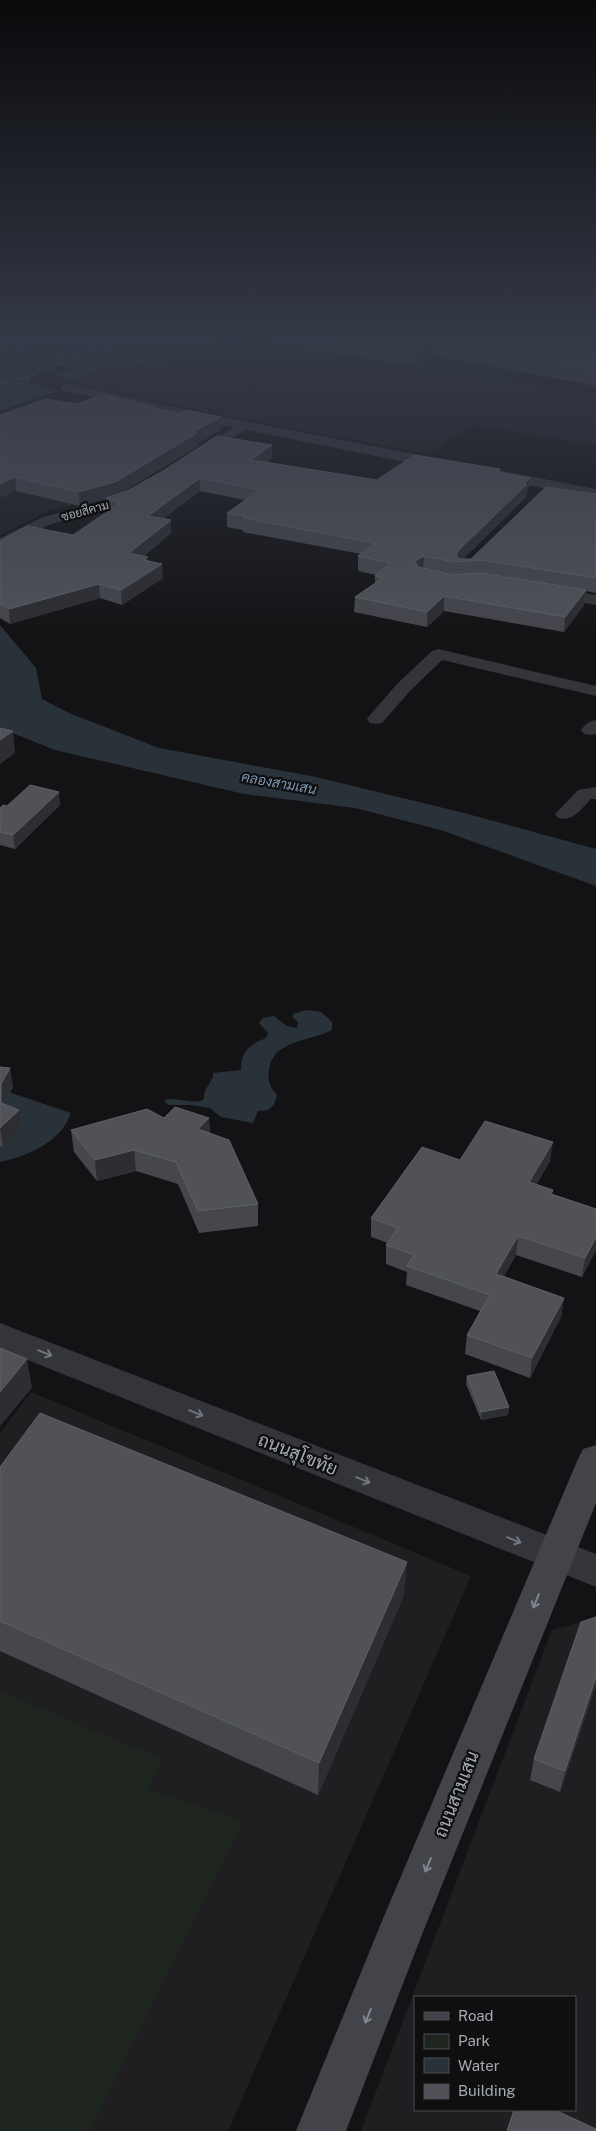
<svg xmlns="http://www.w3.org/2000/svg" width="596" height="2131" font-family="'Public Sans',Sarabun,sans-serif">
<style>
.built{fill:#1f1f22;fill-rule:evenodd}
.green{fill:#1e251f}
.water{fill:#2a3239}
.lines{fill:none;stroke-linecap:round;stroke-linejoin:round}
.ferry{stroke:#7b98b2;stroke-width:1;stroke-dasharray:3 2.5;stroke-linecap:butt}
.minor{fill:#34353a;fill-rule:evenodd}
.tertiary{fill:#34353a;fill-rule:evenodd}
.secondary{fill:#42444a;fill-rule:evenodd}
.wall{fill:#46474d}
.shaded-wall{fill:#2d2e32}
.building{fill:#505258;stroke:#5e6067}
.oneway{stroke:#72757e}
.oneway2{stroke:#828690}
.labels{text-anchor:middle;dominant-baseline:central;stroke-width:4.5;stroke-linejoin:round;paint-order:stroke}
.far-street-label{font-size:12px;fill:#a5aab6;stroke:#0f0f10}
.far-water-label{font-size:14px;font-style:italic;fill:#7b98b2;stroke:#0f0f10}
.near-street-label{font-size:18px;fill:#a5aab6;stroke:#0f0f10}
</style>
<rect width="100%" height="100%" fill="#131315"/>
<path class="built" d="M229 339 501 382 506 379 596 394V446L474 425 429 454 240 419 69 382 121 360 146 366Z
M0 471 111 497 50 510 0 536Z
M31 1392 471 1576 228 2131H0V1433Z
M588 1620 596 1623V2131H361L552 1630ZM415 1997H575V2110H415Z"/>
<path class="green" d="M406 339H453L566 347 511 380 506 379 501 382 363 360Z
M0 1691 162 1759 148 1789 243 1822 90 2131H0Z"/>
<path class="water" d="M0 339H229L146 366 120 360 69 382 62 380 67 378 55 375 73 369 58 365 26 377 33 379 26 382 59 391 0 411Z
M0 625 36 668 42 699 69 713 159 748 316 777 464 813 596 849V886L441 830 355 808 244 794 55 750 0 728Z
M306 1010 321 1012 332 1022V1030C310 1042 273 1039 269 1070 267 1081 270 1087 277 1095L274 1105 268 1110 258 1111 253 1123 221 1117 210 1108 191 1105H168L164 1100C177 1096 190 1105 203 1100L205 1091 213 1077V1073L241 1070C241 1051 249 1045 266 1038L268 1033 259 1023 263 1018 274 1016 287 1026 297 1028 298 1022 293 1018V1014Z
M0 1089 71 1113C61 1142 28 1156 0 1162Z"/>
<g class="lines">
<path class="ferry" d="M0 350 51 339
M0 356 31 376
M33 374 42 366 103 339
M0 384 31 376 128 339"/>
<path class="minor" d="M243 421 247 422 249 425 247 428 204 457 199 458 193 454Z
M136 488 143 492C130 509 70 516 49 525 32 531 17 544 0 548V538L43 517 99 503Z
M553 588 596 595V605L548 596 545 593 548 590Z
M438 649 596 686V696L442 660 409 692 382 723 376 724 370 723 367 719 370 715 397 684 432 651Z
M596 720V734L590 735 584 734 581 730C585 724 589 721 596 720Z
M596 787V799H591C581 809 573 822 558 818L555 814 578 790Z"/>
<path class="tertiary" d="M67 383 167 406 445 460 450 462 453 465 450 468 445 470 167 414 62 390 60 387Z
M492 469 596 489V499L487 477 484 474 487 471Z
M0 1323 596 1554V1587L0 1349Z"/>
<path class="secondary" d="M596 1445V1503L421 1937 346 2131H296L382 1921 578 1459 583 1449Z"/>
</g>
<path class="wall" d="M275 339H596V386L432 355 414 365 275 345Z
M77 404 221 417V430L198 443V446L119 494 272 445V458L267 462 377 480 500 469V473L530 478 528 491 526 494V497L463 559H471L596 494V593L586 591 584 605 564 632 444 611 427 627 354 612 355 597 375 583V576L376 575 358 571V556L361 554 243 532V530L227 527V513L245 500 200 491 164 518 171 520V533L144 556 163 578 122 605 100 598 10 624 0 618V541L73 535 107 512 106 498 80 506 16 491 0 415Z
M60 805 15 849 0 845V808Z
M0 1067 10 1068 13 1087 4 1103V1104L22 1129 3 1147 0 1146Z
M164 1118H209L210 1133 258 1204V1226L199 1233 178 1184 136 1171 97 1181 74 1152 71 1130Z
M460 1160 550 1161 536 1185 553 1190 552 1194 596 1209V1250L582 1277 516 1255 504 1276 564 1298 561 1317 530 1378 465 1354 467 1335 480 1311 406 1285 407 1272 386 1264V1245L388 1243 371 1237V1218Z
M467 1376 509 1407 508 1415 481 1420 466 1384Z
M0 1467 404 1595 318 1795 0 1651Z
M596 1617V1685L560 1792 530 1780 534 1759Z"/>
<path class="shaded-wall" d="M432 341V355L414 365V351Z
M221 417V430L198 443V446L118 494 109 498 80 506 78 492 193 432Z
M272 445V458L251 473V460Z
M15 477 16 491 0 498V484Z
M200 478V491L148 530V516Z
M530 478 528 491 526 494V497L461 561 456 556 459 550Z
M171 520V533L130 567 129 553Z
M424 556 423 570 415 576V561Z
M162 564 163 578 122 605 121 590Z
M99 584 100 598 10 624 9 609Z
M586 590 584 605 564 632 565 617Z
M444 596V611L427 627V612Z
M13 731 15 753 0 764V740Z
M59 792 60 805 15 849 13 835Z
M10 1068 13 1087 4 1103V1122L1 1103V1084Z
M19 1110 22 1129 3 1147 0 1128Z
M209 1118 210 1140 198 1129Z
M553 1142 550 1161 526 1201 529 1182Z
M134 1150 136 1171 97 1181 95 1160Z
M518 1236 516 1255 494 1293 496 1274Z
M596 1237V1250L582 1277 585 1258Z
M564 1298 561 1317 530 1378 532 1358Z
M27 1359 32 1388 0 1426V1392Z
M509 1407 508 1415 481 1420V1412Z
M407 1562 404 1595 318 1795 319 1763Z
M596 1677V1685L560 1792 565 1771Z"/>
<path class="building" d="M330 339H596V371L432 341 414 351Z
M104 394 180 414 186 410 221 417 193 432 197 433 117 481 108 484 78 492 15 477 0 484V415L46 399 77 404Z
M217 436 272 445 251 460 377 480 414 455 500 469 496 472 530 478 524 483 527 484 459 550 456 556 460 559H471L546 487 596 494V578L481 560 454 562 424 556 415 561 418 567 453 575 481 573 586 590 565 617 444 596 427 612 355 597 383 578 375 576 390 563 358 556 375 543 243 518 245 516 227 513 260 490 200 478 148 516 171 520 129 553 148 557 144 560 162 564 121 590 99 584 9 609 0 604V541L27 526 73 535 120 503 106 498 129 490 163 471Z
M0 728 13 731 0 740Z
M30 785 59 792 13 835 0 832V808L3 805 7 806Z
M0 1067 10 1068 1 1084V1103L19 1110 0 1128Z
M175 1107 209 1118 198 1129 229 1140 258 1204 198 1211 176 1162 134 1150 95 1160 71 1130 147 1109 164 1118Z
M485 1121 553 1142 529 1182 553 1190 551 1194 596 1209V1237L585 1258 518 1236 496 1274 564 1298 532 1358 467 1335 490 1295 407 1266 414 1255 386 1245 398 1228 371 1218 422 1147 460 1160Z
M0 1348 27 1359 0 1392Z
M494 1371 509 1407 481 1412 467 1376Z
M40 1413 407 1562 319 1763 0 1621V1467Z
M596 1617V1677L565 1771 534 1759 581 1622Z
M514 2110H555L596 2129V2131H507Z"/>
<defs><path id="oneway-shaft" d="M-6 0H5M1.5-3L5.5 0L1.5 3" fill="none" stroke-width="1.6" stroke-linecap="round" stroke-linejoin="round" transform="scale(1.25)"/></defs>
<g class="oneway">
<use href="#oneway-shaft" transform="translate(45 1353) rotate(22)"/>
<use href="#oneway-shaft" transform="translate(196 1413) rotate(22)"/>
<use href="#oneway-shaft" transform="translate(363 1480) rotate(22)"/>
<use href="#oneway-shaft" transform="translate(514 1540) rotate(22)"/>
</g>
<g class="oneway2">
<use href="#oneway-shaft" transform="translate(536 1601) rotate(112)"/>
<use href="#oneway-shaft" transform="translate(428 1865) rotate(112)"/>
<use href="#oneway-shaft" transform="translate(368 2016) rotate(112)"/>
</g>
<linearGradient id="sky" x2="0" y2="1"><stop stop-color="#0a0a0c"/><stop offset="0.53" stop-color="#333946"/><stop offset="1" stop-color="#333946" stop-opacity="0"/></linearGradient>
<rect width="596" height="637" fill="url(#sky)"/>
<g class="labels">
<g class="far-street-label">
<text transform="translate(85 511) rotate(-15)">ซอยสีคาม</text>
</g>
<g class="far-water-label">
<text transform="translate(279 783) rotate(10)">คลองสามเสน</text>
</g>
<g class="near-street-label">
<text transform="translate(298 1454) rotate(22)">ถนนสุโขทัย</text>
<text transform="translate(456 1794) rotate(-68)">ถนนสามเสน</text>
</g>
</g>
<rect x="414" y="1996" width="162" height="115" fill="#0f0f10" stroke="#4b4d52"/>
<rect x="424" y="2012" width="25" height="8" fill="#42444a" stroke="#4b4d52"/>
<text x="458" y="2021" font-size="15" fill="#a5aab6">Road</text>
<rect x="424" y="2034" width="25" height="15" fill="#1e251f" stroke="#4b4d52"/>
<text x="458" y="2046" font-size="15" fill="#a5aab6">Park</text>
<rect x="424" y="2058" width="25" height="15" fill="#2a3239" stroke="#4b4d52"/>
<text x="458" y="2071" font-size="15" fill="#a5aab6">Water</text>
<rect x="424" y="2084" width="25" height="15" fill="#505258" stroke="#4b4d52"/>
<text x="458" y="2096" font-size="15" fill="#a5aab6">Building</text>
</svg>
